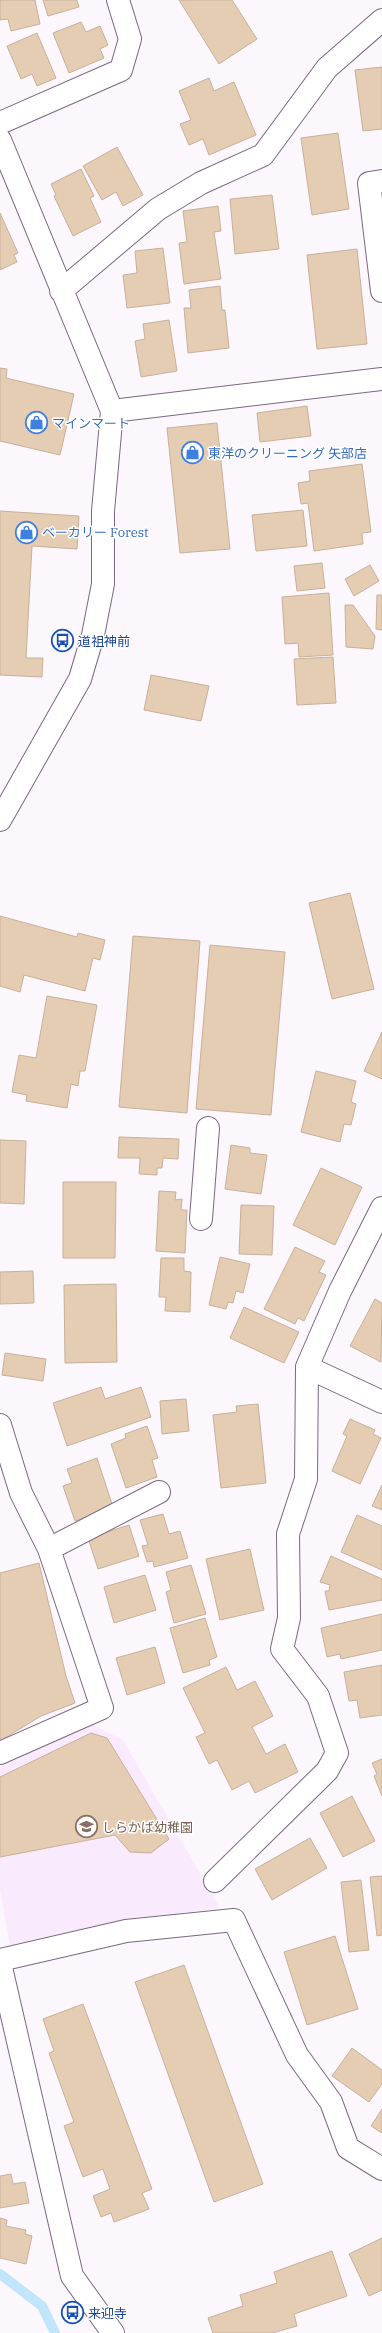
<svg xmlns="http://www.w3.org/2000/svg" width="382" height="2333" font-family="'IBM Plex Serif','Noto Sans JP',serif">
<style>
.built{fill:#faeafe}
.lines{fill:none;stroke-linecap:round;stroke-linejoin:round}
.stream{stroke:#c1e5fa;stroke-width:10}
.building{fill:#e5cdb4;stroke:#c8b099}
.minor-casing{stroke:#7a6880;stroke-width:24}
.minor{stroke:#fff;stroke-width:22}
.labels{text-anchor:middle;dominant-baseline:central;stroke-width:3;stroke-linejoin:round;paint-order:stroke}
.shop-label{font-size:13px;fill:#366cbe;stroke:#fff;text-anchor:start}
.transit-label{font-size:13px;fill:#164399;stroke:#fff;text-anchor:start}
.education-label{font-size:13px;fill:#785e54;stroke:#fff;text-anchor:start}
</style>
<rect width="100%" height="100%" fill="#fcf7fd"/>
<path class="built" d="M91 1724 123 1740 220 1908 123 1920 10 1945 0 1890V1765Z"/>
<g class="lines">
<path class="stream" d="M0 2274 42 2306 55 2333"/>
</g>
<path class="building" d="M0 0H35L40 24 11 31 8 19 0 20Z
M43 0H77L79 7 48 16Z
M179 0H232L257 39 219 64Z
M81 22 86 32 100 26 108 45 100 49 104 58 69 73 53 33Z
M37 33 56 78 37 86 32 74 21 79 7 46Z
M382 67V129L363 131 355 70Z
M209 78 214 91 234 82 256 135 209 155 203 139 189 145 180 124 191 120 179 91Z
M338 133 349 209 312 215 301 138Z
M117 147 143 195 123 206 116 192 102 200 83 166Z
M81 169 94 196 90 198 101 222 73 236 54 196 56 195 51 184Z
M272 195 279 249 235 254 230 199Z
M218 206 221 231 214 232 221 279 184 284 179 243 187 242 183 211Z
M0 213 18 253 14 255 17 262 0 270Z
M163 248 170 303 127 308 123 275 137 273 135 251Z
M357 249 367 344 317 349 307 255Z
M220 286 222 310H225L229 348 188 353 184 308H191L189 290Z
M169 320 177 371 141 377 135 341 145 339 143 324Z
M0 368 7 369 6 378 74 394 60 455 0 441Z
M307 406 311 436 260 442 257 413Z
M217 423 230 549 180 553 167 428Z
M362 464 371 532 362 533 363 544 314 551 308 503 301 504 298 483 310 481 309 471Z
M303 510 307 546 256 551 252 515Z
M0 511 79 516 77 549 32 546 26 658H43L42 677 0 675Z
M322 563 325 588 297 591 294 566Z
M370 565 379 581 354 596 345 579Z
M329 593 333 655 299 657 298 643 285 644 282 597Z
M377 595H382V630L376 629Z
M345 605H353L375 636 373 649 346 647Z
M333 657 336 703 297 705 294 659Z
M151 675 209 686 201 721 144 710Z
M350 893 374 989 332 999 309 903Z
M0 916 77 937 78 933 105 940 100 960 93 958 85 991 24 975 20 992 0 986Z
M133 936 200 941 187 1113 119 1107Z
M210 945 285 952 271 1115 196 1109Z
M47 996 97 1005 85 1071H80L78 1086 71 1084 67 1108 26 1101 27 1095 12 1092 19 1055 36 1058Z
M382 1032V1079L364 1071Z
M316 1071 356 1081 351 1102 356 1104 351 1125 344 1124 340 1142 301 1132Z
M119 1137 179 1139 178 1159 163 1158 162 1168H157V1175L139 1174 140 1158H118Z
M0 1140 26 1141 24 1204 0 1203Z
M231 1145 250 1148V1153L267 1155 261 1194 225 1189Z
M321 1168 362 1187 335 1245 293 1225Z
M63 1182H116L115 1258H63Z
M159 1191 176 1192 175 1200 182 1199 181 1210H187L185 1253 156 1251Z
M241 1205 274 1206 272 1255 239 1254Z
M295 1247 325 1261 319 1272 326 1275 304 1321 298 1318 295 1324 264 1309Z
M220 1257 250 1264 243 1293 236 1291 233 1303 228 1302 226 1309 209 1305Z
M161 1258H184V1271L191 1272 190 1312 165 1311 166 1297H159Z
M33 1271 34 1303 0 1304V1272Z
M116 1284 117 1362 65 1363 64 1285Z
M375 1299 382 1303 381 1362 350 1346Z
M244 1307 299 1332 284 1363 230 1338Z
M5 1353 46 1359 43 1381 2 1375Z
M101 1387 105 1399 141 1387 151 1417 67 1446 53 1403Z
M186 1399 189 1431 162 1434 160 1401Z
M258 1404 266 1483 221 1488 213 1415 237 1412 236 1406Z
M350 1419 375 1430 373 1434 381 1438 360 1484 332 1471 347 1436 343 1434Z
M147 1426 158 1458 152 1460 157 1477 126 1488 111 1444 126 1438 125 1434Z
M97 1458 113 1507 75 1521 63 1486 72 1483 67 1469Z
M382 1485V1510L372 1506Z
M163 1514 169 1534 180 1531 188 1558 154 1567 153 1561 147 1562 142 1546 148 1545 140 1520Z
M357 1515 382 1526V1570L341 1552Z
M129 1525 139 1556 98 1569 88 1538Z
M250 1549 264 1610 220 1620 206 1559Z
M331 1556 382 1579V1600L329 1610 325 1591H329L330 1585 320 1582Z
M39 1563 66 1676 75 1703 41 1716 0 1741V1573Z
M191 1565 206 1614 174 1623 166 1592 171 1590 166 1572Z
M145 1575 156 1610 114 1623 104 1587Z
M382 1614V1650L341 1659 340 1654 327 1657 321 1628Z
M205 1618 217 1657 209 1660 210 1665 183 1673 170 1628Z
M155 1647 165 1683 127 1695 116 1658Z
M382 1665V1715L360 1718 357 1700 349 1701 344 1672Z
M226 1667 237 1690 255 1681 273 1716 252 1727 266 1754 285 1744 298 1772 255 1793 249 1781 232 1790 217 1760 209 1764 196 1737 205 1733 183 1688Z
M91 1733 107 1738 169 1839 151 1853 130 1852 115 1835 0 1857V1777Z
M382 1759V1796L374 1776 377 1774 372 1763Z
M352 1796 375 1841 343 1857 320 1813Z
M310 1838 327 1868 272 1900 255 1869Z
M382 1876V1935L377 1936 370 1877Z
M361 1880 369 1950 349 1952 341 1882Z
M335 1936 358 2009 307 2025 284 1952Z
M184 1965 263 2184 214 2202 135 1982Z
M83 2004 152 2189 142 2193 149 2209 114 2222 111 2213 101 2217 93 2196 110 2189 103 2169 83 2177 64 2126 74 2122 49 2053 54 2051 43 2019Z
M352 2048 382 2070V2084L369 2102 332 2076Z
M382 2109V2133L371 2126Z
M11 2174 13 2184 25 2182 29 2203 0 2208V2176Z
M0 2218 7 2220 6 2226 26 2230 25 2234 32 2236 26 2264 0 2258Z
M382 2238V2290L369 2296 349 2254Z
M332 2251 347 2296 294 2314 297 2326 272 2333H213L208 2318 243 2306 240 2295 277 2283 274 2272Z"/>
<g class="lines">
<defs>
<path id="minor" d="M0 123 121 70 130 39 118 0
M0 140 112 411 103 511V584L93 635 80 679 0 820
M382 181 369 183 382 291
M61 291 158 209 201 183 263 155 327 68 382 20
M112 411 382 379
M382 1208 340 1291 307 1367 382 1402
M201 1219 208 1128
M0 1425 21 1493 49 1549 102 1708 0 1753
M49 1549 159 1492
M215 1881 327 1771 337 1753 318 1696 282 1649 289 1618 288 1534 306 1479 307 1367
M0 1960 126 1931 234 1920 297 2055 331 2102 348 2148 382 2169
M0 1963 72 2276 113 2333"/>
</defs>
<use href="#minor" class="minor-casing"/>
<use href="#minor" class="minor"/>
</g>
<defs>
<symbol id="shop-ring" viewBox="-11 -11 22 22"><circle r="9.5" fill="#fff" stroke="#3f7fe0" stroke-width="1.5"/><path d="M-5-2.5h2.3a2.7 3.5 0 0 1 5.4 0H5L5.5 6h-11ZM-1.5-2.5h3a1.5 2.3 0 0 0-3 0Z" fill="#3f7fe0"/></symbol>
<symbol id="bus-ring" viewBox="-11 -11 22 22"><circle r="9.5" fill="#fff" stroke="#1a4fb4" stroke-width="1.5"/><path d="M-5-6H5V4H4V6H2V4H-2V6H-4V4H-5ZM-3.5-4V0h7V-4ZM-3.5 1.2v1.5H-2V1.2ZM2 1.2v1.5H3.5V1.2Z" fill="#1a4fb4"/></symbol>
<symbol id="school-ring" viewBox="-11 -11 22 22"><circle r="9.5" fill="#fff" stroke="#8d6e63" stroke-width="1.5"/><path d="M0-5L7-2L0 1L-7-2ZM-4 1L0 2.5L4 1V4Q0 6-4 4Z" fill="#8d6e63"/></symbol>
</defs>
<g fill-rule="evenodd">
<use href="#shop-ring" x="24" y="410" width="25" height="25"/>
<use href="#shop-ring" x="180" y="440" width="25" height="25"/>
<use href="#shop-ring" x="14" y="520" width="25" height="25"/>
<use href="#bus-ring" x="50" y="628" width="25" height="25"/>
<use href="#school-ring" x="74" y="1814" width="25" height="25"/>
<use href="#bus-ring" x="60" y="2300" width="25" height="25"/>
</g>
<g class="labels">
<g class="shop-label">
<text x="52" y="423">マインマート</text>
<text x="208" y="453">東洋のクリーニング 矢部店</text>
<text x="42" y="532">ベーカリー Forest</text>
</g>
<g class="transit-label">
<text x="78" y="641">道祖神前</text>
<text x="88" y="2313">来迎寺</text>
</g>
<g class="education-label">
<text x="102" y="1827">しらかば幼稚園</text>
</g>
</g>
</svg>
